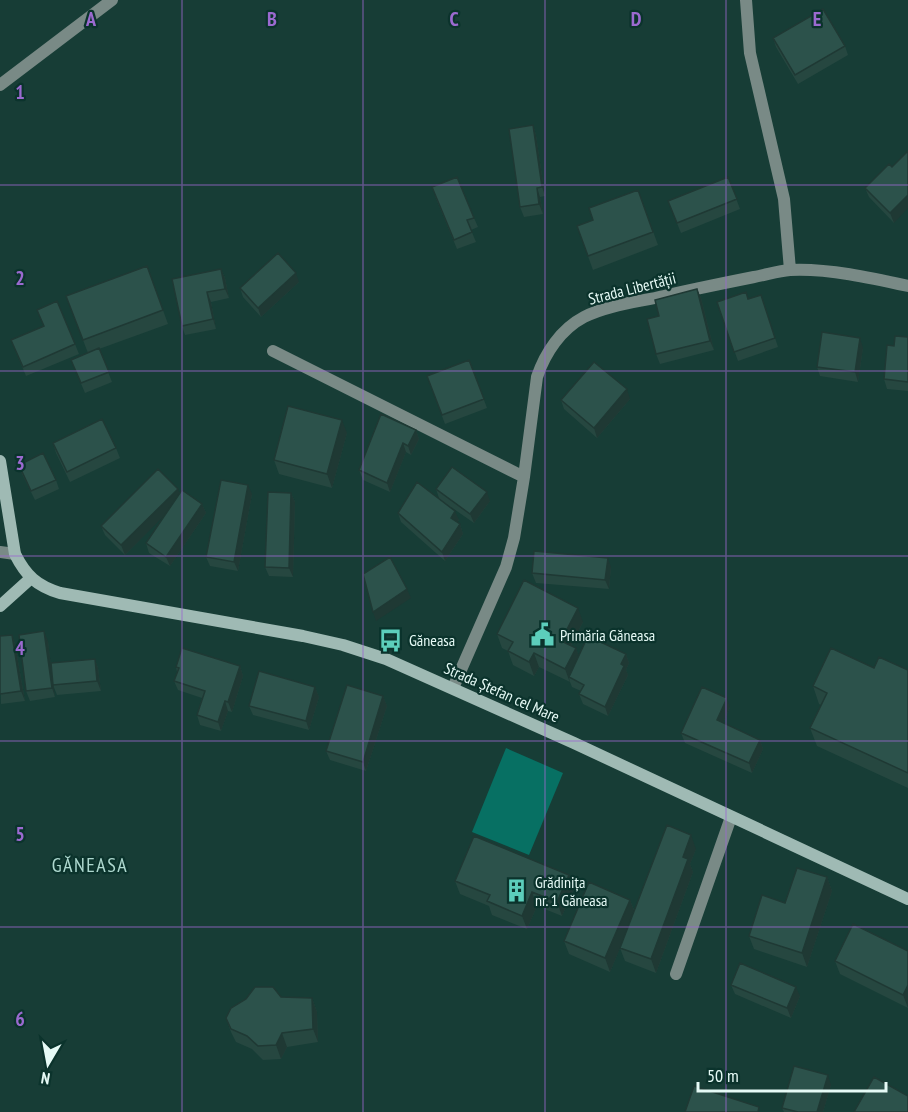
<svg xmlns="http://www.w3.org/2000/svg" width="908" height="1112" font-family="'PT Sans Narrow',sans-serif">
<style>
.green{fill:#077063}
.lines{fill:none;stroke-linecap:round;stroke-linejoin:round}
.street{stroke:#798a86;stroke-width:12}
.secondary{stroke:#9fbab4;stroke-width:12}
.wall{fill:#264740}
.shaded-wall{fill:#1f3934}
.building{fill:#2c524b;stroke:#1f3934;stroke-width:1.5}
.grid{fill:none;stroke:#9b6ad0;stroke-width:1.5;stroke-opacity:0.55}
.labels{text-anchor:middle;dominant-baseline:central;stroke-width:4.5;stroke-linejoin:round;paint-order:stroke}
.street-label{font-size:16px;fill:#e6faf6;stroke:#0b332c}
.poi-label{font-size:16px;fill:#e6faf6;stroke:#0b332c;text-anchor:start}
.quarter-label{font-size:20px;letter-spacing:1.5px;fill:#aed8cf;stroke:#0b332c}
.grid-label{font-size:20px;text-anchor:middle;font-weight:bold;fill:#9b6ad0;stroke:#0b332c;stroke-width:4.5;stroke-linejoin:round;paint-order:stroke}
</style>
<rect width="100%" height="100%" fill="#173d36"/>
<path class="green" d="M506 748 563 773 529 855 472 832Z"/>
<g class="lines">
<path class="street" d="M746 0 750 53 784 199 790 270
M0 85 112 0
M273 351 524 477
M0 552 15 554
M453 688 506 567 514 538 524 477 537 377C545 353 561 329 584 317 608 305 638 302 664 296 694 289 724 283 754 277 766 275 778 271 790 270 827 268 872 278 908 286
M676 974 731 817"/>
<path class="secondary" d="M0 461 15 554C26 576 37 586 60 593L303 636 343 645 386 659 574 743 908 899
M0 606 30 579"/>
</g>
<path class="wall" d="M773 38 845 46 848 55 798 84 776 47Z
M533 125 536 135 545 196 540 197 543 214 524 217 520 207Z
M892 167 894 223 869 197 865 188Z
M728 177 740 209 681 233 668 201Z
M638 190 658 245 593 270 577 226 593 221Z
M435 196 474 218 478 227 471 230 476 242 457 249Z
M147 266 168 324 99 349 112 382 85 393 71 360 88 353 66 296Z
M221 269 225 278 229 298 211 302 216 329 185 335 182 326Z
M299 282 261 317 243 297 240 288Z
M697 289 701 298 714 350 660 364 656 354 659 316Z
M761 295 778 347 738 361 717 302 749 299Z
M37 310 75 344 79 354 26 376 11 340 44 326Z
M908 337V391L887 389 884 379 894 346Z
M863 348 858 382 820 376 817 367Z
M469 360 487 408 445 424 427 376Z
M630 399 597 438 564 409 561 400Z
M416 430 419 439 411 455 406 452 390 492 363 480 359 470Z
M347 433 332 488 279 474 274 460Z
M53 443 116 448 120 458 70 482 56 453Z
M19 465 56 480 59 489 35 500 22 474Z
M436 489 490 501 474 523 451 507 459 520 457 523 460 524 463 534 445 561 401 522 398 513 439 498Z
M180 493 202 504 206 513 170 566 149 553 146 543 166 513 125 555 105 535 101 526Z
M291 493 295 502 293 577 269 576 265 567Z
M252 494 238 571 210 566 206 557Z
M611 567 609 589 536 583 532 573Z
M583 622 571 646 576 648 579 657 626 654 629 663 626 670 628 675 608 716 583 704 579 694 581 691 572 687 570 682 539 667 534 676 513 665 508 651 502 648 497 634Z
M12 635 15 644 25 701 1 704 0 636Z
M48 641 53 685 95 659 98 668 101 691 57 695 53 685 55 697 30 701 26 691Z
M240 666 243 676 232 712 228 711 221 731 200 725 197 715 202 698 178 690 174 681 177 672 176 667Z
M874 668 908 670V788L817 746 810 728 821 705 819 704 813 686Z
M315 687 319 697 309 730 253 715 249 706Z
M383 696 387 706 366 771 330 760 326 751Z
M730 707 723 723 760 740 763 749 752 773 685 743 681 733Z
M696 849 690 864 693 872 656 973 625 961 620 948 610 972 569 954 564 941 630 900 634 910Z
M569 875 574 889 562 916 537 906 527 929 492 915 489 906 460 894 455 881Z
M827 877 832 891 807 967 754 949 749 936 785 903Z
M908 951V1008L840 974 835 961Z
M731 985 800 996 791 1018 735 994Z
M281 997 312 998 317 1012 318 1042 287 1047 281 1059 263 1060 252 1049 236 1042 231 1032 226 1018Z
M831 1085 823 1112H784L782 1108Z"/>
<path class="shaded-wall" d="M533 125 536 135 545 196 542 187Z
M537 188 540 197 543 214 539 204Z
M908 195V208L894 223 890 213Z
M221 269 225 278 229 298 225 289Z
M296 273 299 282 261 317 258 308Z
M697 289 701 298 714 350 710 341Z
M207 292 211 302 216 329 213 319Z
M860 338 863 348 858 382 855 372Z
M627 389 630 399 597 438 594 428Z
M342 420 347 433 332 488 327 474Z
M416 430 419 439 411 455 408 446Z
M403 443 406 452 390 492 387 483Z
M248 485 252 494 238 571 234 562Z
M178 489 182 498 125 555 121 545Z
M487 492 490 501 474 523 470 514Z
M291 493 295 502 293 577 289 568Z
M202 504 206 513 170 566 166 557Z
M455 511 459 520 455 527 451 518Z
M460 524 463 534 445 561 442 552Z
M608 558 611 567 609 589 605 580Z
M407 589 411 598 376 621 373 612Z
M578 608 583 622 566 655 561 641Z
M44 631 48 641 55 697 52 688Z
M12 635 15 644 25 701 21 691Z
M576 648 581 662 569 677 570 683 565 669Z
M534 653 539 667 534 676 529 662Z
M626 654 629 663 626 670 628 675 608 716 605 707 621 664Z
M95 659 98 668 101 691 97 681Z
M240 666 243 676 232 712 228 702Z
M315 687 319 697 309 730 306 721Z
M383 696 387 706 366 771 363 762Z
M727 698 730 707 720 730 717 720Z
M225 701 228 711 221 731 218 722Z
M760 740 763 749 752 773 749 763Z
M691 835 696 849 690 864 693 872 656 973 651 959 683 857Z
M569 875 574 889 562 916 557 902Z
M827 877 832 891 807 967 802 953Z
M532 892 537 906 527 929 522 916Z
M630 900 635 913 610 972 605 958Z
M908 985V1008L903 995Z
M796 987 800 996 791 1018 787 1008Z
M312 998 317 1012 318 1042 313 1029Z
M282 1033 287 1047 281 1059 276 1045Z
M828 1075 831 1085 823 1112H817Z"/>
<path class="building" d="M823 9 845 46 795 75 773 38Z
M533 125 542 187 537 188 539 204 520 207 509 129Z
M908 151V195L890 213 865 188 889 164 892 167Z
M457 177 474 218 467 220 472 232 454 240 432 187Z
M728 177 737 199 677 223 668 201Z
M638 190 653 232 588 256 577 226 593 220 589 208Z
M278 253 296 273 258 308 240 288Z
M147 266 163 310 83 340 66 296Z
M221 269 225 289 207 292 213 319 182 326 172 279Z
M697 289 710 341 656 354 647 319 659 316 655 300Z
M746 292 748 299 761 295 775 338 734 352 717 302Z
M57 301 75 344 23 367 11 340 44 326 37 310Z
M822 332 860 338 855 372 817 367Z
M895 336 908 337V382L884 379 887 345 894 346Z
M99 348 109 372 81 383 71 360Z
M469 360 484 399 442 415 427 376Z
M594 362 627 389 594 428 561 400Z
M288 406 342 420 327 474 274 460Z
M381 414 416 430 408 446 403 443 387 483 359 470Z
M102 419 116 448 67 472 53 443Z
M43 453 56 480 31 491 19 465Z
M452 467 487 492 470 514 436 489Z
M158 469 178 489 121 545 101 526Z
M221 480 248 485 234 562 206 557Z
M417 482 455 511 451 518 460 524 442 552 398 513Z
M182 490 202 504 166 557 146 543Z
M268 492 291 493 289 568 265 567Z
M534 551 608 558 605 580 532 573Z
M390 557 407 589 373 612 363 574Z
M524 580 578 608 561 641 576 648 565 669 534 653 529 662 508 651 513 642 497 634Z
M44 631 52 688 26 691 19 635Z
M12 635 21 691 0 694V636Z
M588 636 626 654 621 664 624 666 605 707 579 694 584 685 569 677Z
M182 648 240 666 228 702 225 701 218 722 197 715 205 691 174 681 179 668 176 667Z
M831 648 874 668 879 657 908 670V773L810 728 827 693 813 686Z
M95 659 97 681 53 685 51 663Z
M259 671 315 687 306 721 249 706Z
M347 685 383 696 363 762 326 751Z
M702 687 727 698 717 720 760 740 749 763 681 733Z
M667 825 691 835 683 857 688 859 651 959 620 948Z
M474 836 569 875 557 902 532 892 522 916 487 901 490 895 455 881Z
M797 868 827 877 802 953 749 936 762 895 785 903Z
M589 882 630 900 605 958 564 941Z
M853 924 908 951V985L903 995 835 961Z
M740 963 796 987 787 1008 731 985Z
M255 987H273L281 997 312 998 313 1029 282 1033 276 1045 258 1046 247 1036 231 1029 226 1018 231 1008 246 999Z
M794 1066 828 1075 817 1112H798L782 1108Z
M874 1077 908 1096V1112H854Z
M694 1086 759 1107 758 1112H685Z"/>
<path class="grid" d="M182 0V1112M363 0V1112M545 0V1112M726 0V1112M0 185H908M0 371H908M0 556H908M0 741H908M0 927H908"/>
<defs>
<symbol id="civic-bare" viewBox="-9 -9 18 18"><path d="M-.6-6.5H3V-4.5H.6V-3L4-1V1h2V6H-6V1h2V-1L-.6-3ZM-1.2 2.5V6h2.4V2.5Z" fill="#5ccebb" stroke="#0b332c" stroke-width="2.5" paint-order="stroke"/></symbol>
<symbol id="bus-bare" viewBox="-9 -9 18 18"><path d="M-5-6H5V4H4V6H2V4H-2V6H-4V4H-5ZM-3.5-4V0h7V-4ZM-3.5 1.2v1.5H-2V1.2ZM2 1.2v1.5H3.5V1.2Z" fill="#5ccebb" stroke="#0b332c" stroke-width="2.5" paint-order="stroke"/></symbol>
<symbol id="building-bare" viewBox="-9 -9 18 18"><path d="M-4-6H4V6H1V3H-1V6H-4ZM-2.5-4.3h1.7v1.8h-1.7ZM.8-4.3h1.7v1.8H.8ZM-2.5-1h1.7V.8h-1.7ZM.8-1h1.7V.8H.8Z" fill="#5ccebb" stroke="#0b332c" stroke-width="2.5" paint-order="stroke"/></symbol>
</defs>
<g fill-rule="evenodd">
<use href="#civic-bare" x="526" y="618" width="33" height="33"/>
<use href="#bus-bare" x="374" y="624" width="33" height="33"/>
<use href="#building-bare" x="500" y="874" width="33" height="33"/>
</g>
<g class="labels">
<g class="street-label">
<text transform="translate(632 288) rotate(-14)">Strada Libertății</text>
<text transform="translate(502 692) rotate(24)">Strada Ștefan cel Mare</text>
</g>
<g class="poi-label">
<text x="560" y="635">Primăria Găneasa</text>
<text x="409" y="640">Găneasa</text>
<text x="535" y="882">Grădinița<tspan x="535" dy="18">nr. 1 Găneasa</tspan></text>
</g>
<g class="quarter-label">
<text x="90" y="865">GĂNEASA</text>
</g>
</g>
<g class="grid-label">
<text x="91" y="26">A</text>
<text x="272" y="26">B</text>
<text x="454" y="26">C</text>
<text x="636" y="26">D</text>
<text x="817" y="26">E</text>
<text x="20" y="99">1</text>
<text x="20" y="285">2</text>
<text x="20" y="470">3</text>
<text x="20" y="655">4</text>
<text x="20" y="841">5</text>
<text x="20" y="1026">6</text>
</g>
<g transform="translate(48 1064) rotate(190)" stroke="#0b332c" stroke-width="4.5" paint-order="stroke">
<path d="M0-4.5L10 22L0 15L-10 22Z" fill="#e6faf6"/>
<text y="-9" font-size="16" font-weight="bold" text-anchor="middle" fill="#e6faf6">N</text>
</g>
<path d="M698 1082v9h188v-9" fill="none" stroke="#e6faf6" stroke-width="3"/>
<text x="707" y="1082" font-size="18" fill="#e6faf6" stroke="#0b332c" stroke-width="4.5" paint-order="stroke">50 m</text>
</svg>
